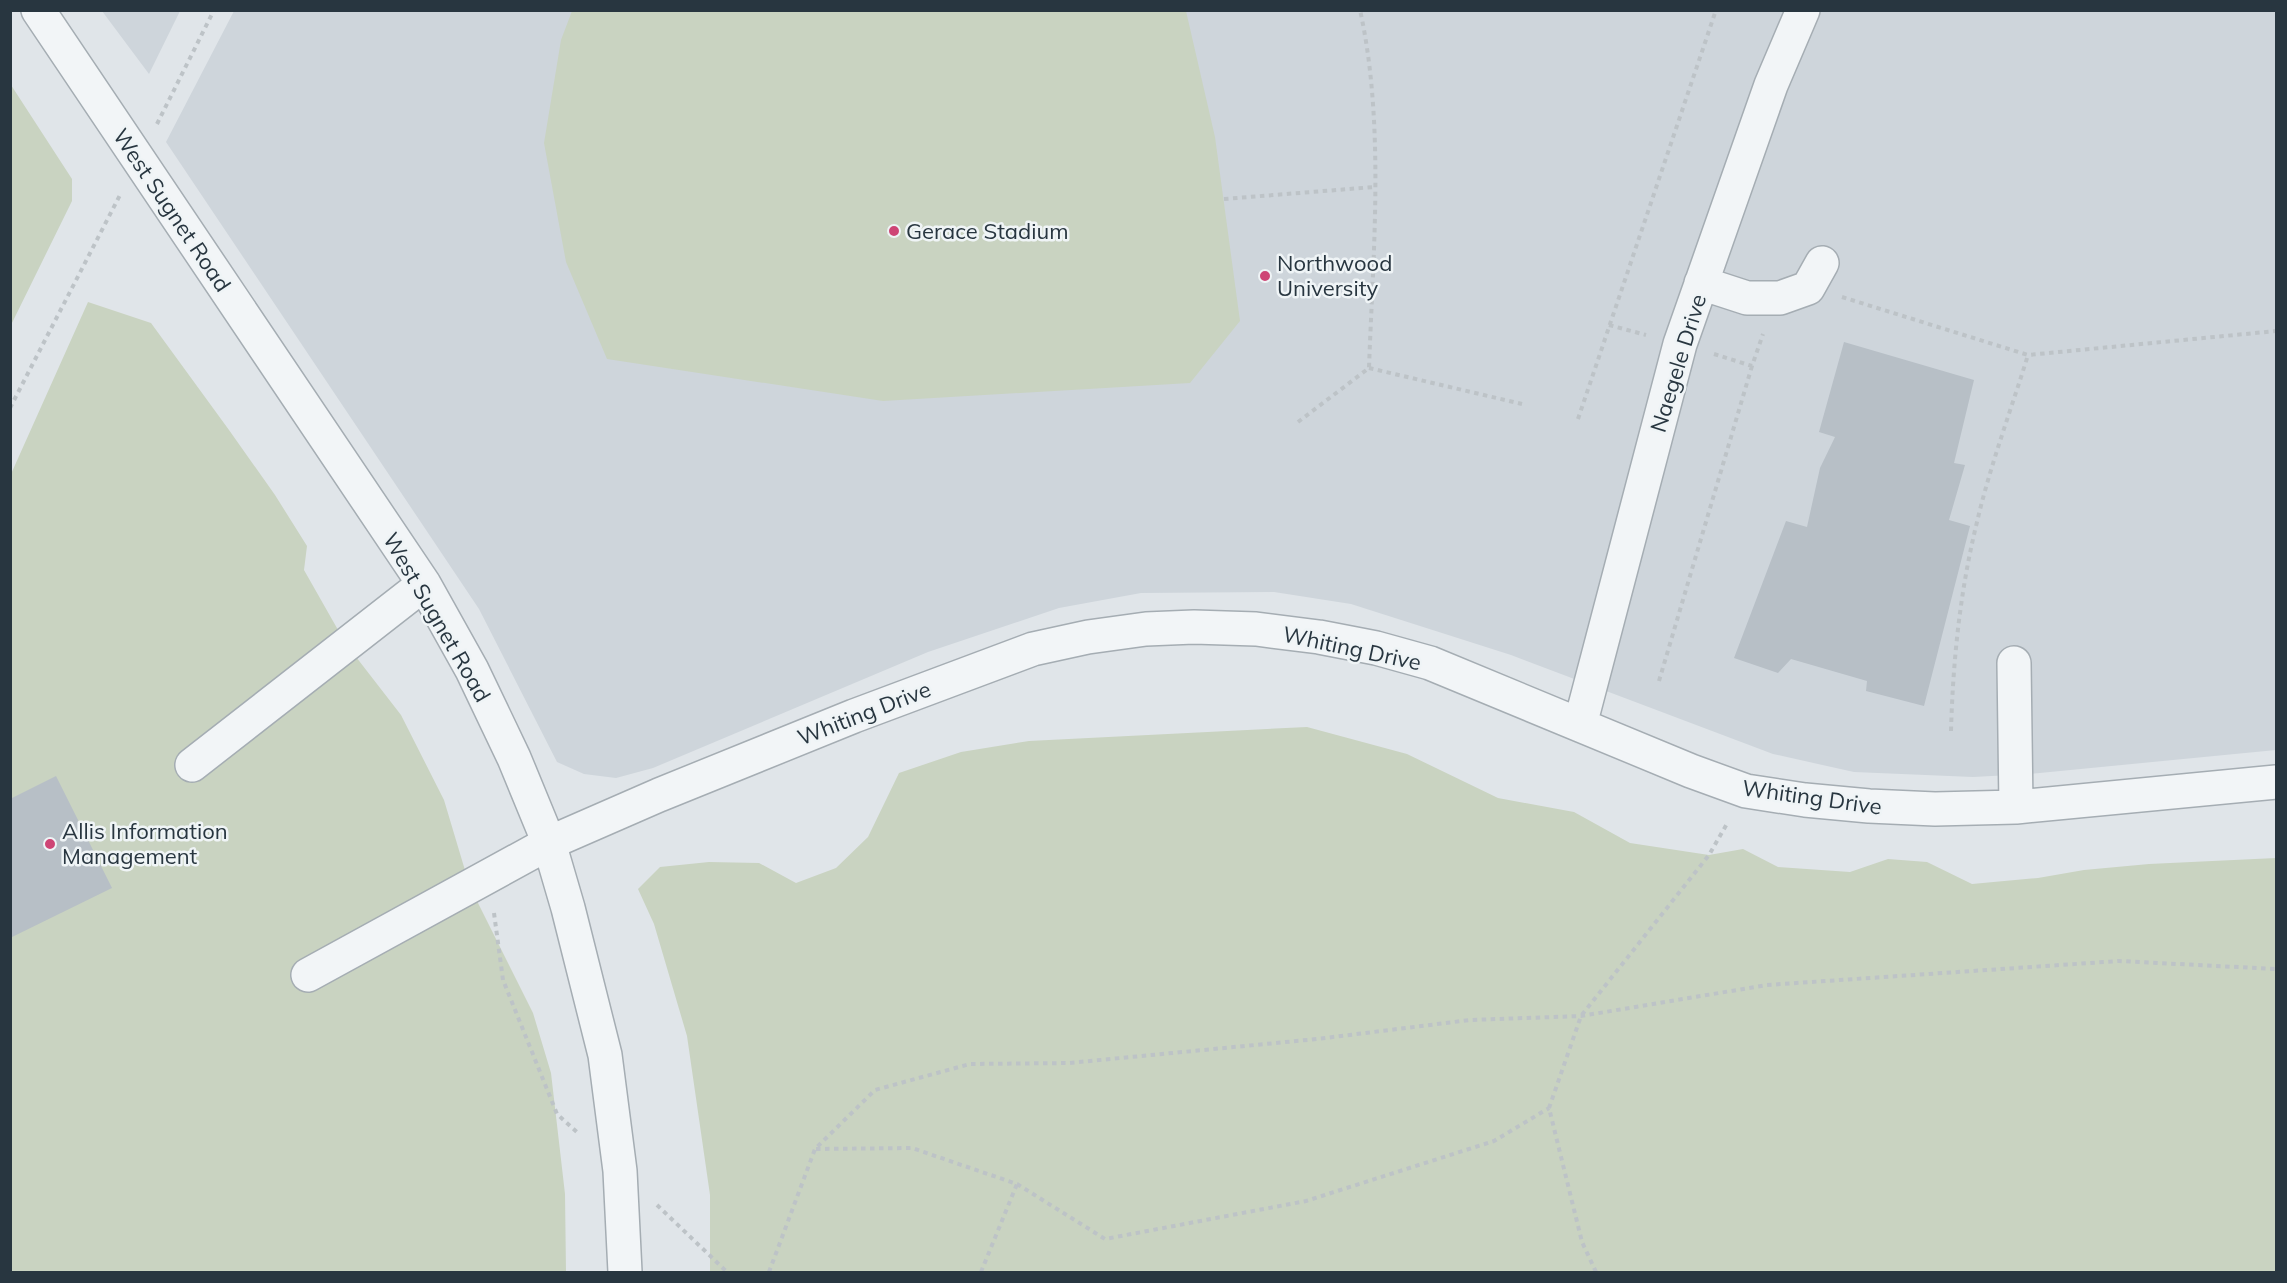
<svg xmlns="http://www.w3.org/2000/svg" width="2287" height="1283" font-family="Mulish,sans-serif">
<style>
.built{fill:#ced5db}
.green{fill:#c9d3c1}
.building{fill:#b7bfc6}
.lines{fill:none;stroke-linecap:round;stroke-linejoin:round}
.minor-casing{stroke:#a5adb3;stroke-width:36}
.path{stroke:#bdc3c7;stroke-width:4;stroke-dasharray:4.5 4.5;stroke-linecap:butt}
.minor{stroke:#f2f5f7;stroke-width:33}
.poi-dot{fill:#ce4575;stroke:#eff4f6;stroke-width:2}
.labels{text-anchor:middle;dominant-baseline:central;stroke-width:5;stroke-linejoin:round;paint-order:stroke}
.street-label{font-size:22px;fill:#283640;stroke:#eff4f6}
.poi-label{font-size:22px;fill:#283640;stroke:#eff4f6;text-anchor:start}
</style>
<rect width="100%" height="100%" fill="#e0e5e9"/>
<path class="built" d="M102 11H180L149 74Z
M234 11H2276V750L2029 774 1973 777 1854 772 1773 754 1511 655 1351 604 1274 592 1141 593 1059 608 928 652 653 768 616 778 584 774 557 762 479 609 166 142Z"/>
<path class="green" d="M572 11H1186L1215 137 1240 321 1190 383 883 401 607 359 566 262 544 143 561 40Z
M11 85 72 179V201L11 325Z
M88 302 151 323 229 430 275 495 307 546 304 570 346 644 401 715 444 800 470 887 533 1013 551 1073 565 1194 566 1272H11V474Z
M1307 727 1407 754 1498 798 1574 812 1630 843 1709 855 1743 849 1778 867 1850 872 1888 859 1927 862 1972 884 2038 878 2084 870 2149 864 2276 858V1272H710V1195L687 1036 654 924 638 889 660 867 709 862 759 863 796 883 836 868 868 837 899 773 961 752 1029 741Z"/>
<path class="building" d="M1844 342 1974 380 1954 463 1965 465 1949 520 1970 526 1924 706 1866 691 1867 681 1791 659 1778 673 1734 658 1786 521 1807 527 1820 468 1835 437 1819 432Z
M56 776 112 888 10 938V799Z"/>
<g class="lines">
<defs>
<path id="minor" d="M38 10 424 584 472 670 514 758 549 843 568 908 605 1055 620 1171 625 1272
M1701 283 1747 298H1780L1808 288 1822 263
M2014 663 2016 807
M1580 725 1680 344 1771 85 1803 10
M192 765 424 584
M308 975 549 843 659 795 854 716 1033 649 1088 637 1146 629 1194 627 1256 629 1319 637 1376 648 1430 663 1691 771 1746 791 1805 800 1869 806 1935 809 2016 807 2276 782"/>
</defs>
<use href="#minor" class="minor-casing"/>
<path class="path" d="M157 124 214 10
M1224 199 1374 187
M1842 297 2028 355 2276 331
M1609 325 1646 335
M1714 354 1752 366 1763 334
M1369 368 1522 404
M10 408 120 195
M1578 419 1716 10
M1298 422 1369 368C1373 253 1385 123 1360 10
M1659 681 1752 366
M1951 731C1953 660 1960 591 1977 522 1990 466 2011 410 2028 355
M494 913 503 980 557 1114 578 1133
M816 1149 912 1148 1017 1184 1105 1239 1306 1201 1494 1141 1549 1108
M657 1205 727 1272
M769 1272 815 1149 875 1090 970 1064 1069 1063 1317 1039 1470 1020 1581 1016 1767 985 2119 961 2276 969
M981 1272 1017 1184
M1596 1272 1582 1242 1549 1108 1581 1016 1709 855 1728 822"/>
<use href="#minor" class="minor"/>
</g>
<g class="poi-dot">
<circle cx="894" cy="231" r="6"/>
<circle cx="1265" cy="276" r="6"/>
<circle cx="50" cy="844" r="6"/>
</g>
<g class="labels">
<g class="street-label">
<text transform="translate(172 210) rotate(56)">West Sugnet Road</text>
<text transform="translate(1678 363) rotate(-73)">Naegele Drive</text>
<text transform="translate(437 617) rotate(60)">West Sugnet Road</text>
<text transform="translate(1352 648) rotate(12)">Whiting Drive</text>
<text transform="translate(864 713) rotate(-21)">Whiting Drive</text>
<text transform="translate(1812 797) rotate(8)">Whiting Drive</text>
</g>
<g class="poi-label">
<text x="906" y="231">Gerace Stadium</text>
<text x="1277" y="263">Northwood<tspan x="1277" dy="25">University</tspan></text>
<text x="62" y="831">Allis Information<tspan x="62" dy="25">Management</tspan></text>
</g>
</g>
<rect width="2287" height="1283" fill="none" stroke="#283640" stroke-width="24"/>
</svg>
